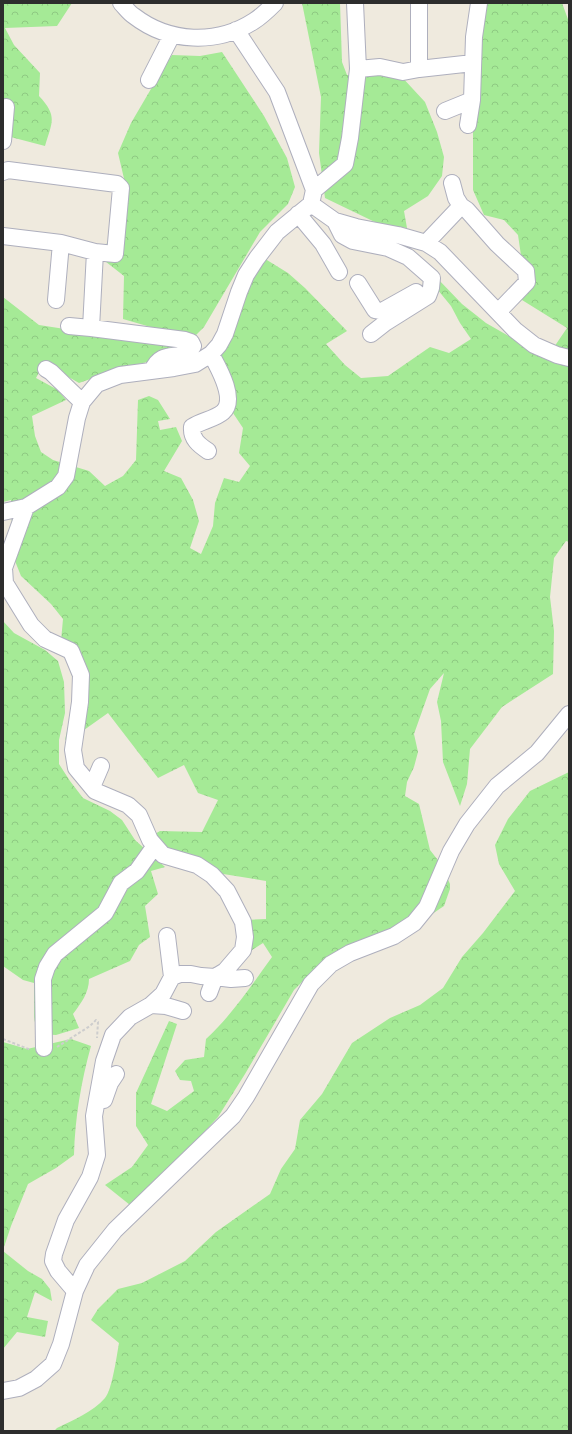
<svg xmlns="http://www.w3.org/2000/svg" width="572" height="1434" font-family="'IBM Plex Sans',sans-serif">
<style>
.forest{fill:url(#forest-crowns)}
.lines{fill:none;stroke-linecap:round;stroke-linejoin:round}
.minor-casing{stroke:#aeafbd;stroke-width:18}
.path{stroke:#cdcdcd;stroke-width:2;stroke-dasharray:3 2;stroke-linecap:butt}
.minor{stroke:#fff;stroke-width:16}
</style>
<defs>
<pattern id="forest-crowns" width="20" height="18" patternUnits="userSpaceOnUse"><rect width="20" height="18" fill="#a5ea96"/><path d="M2 6a3 3 0 1 1 6 0M12 15a3 3 0 1 1 6 0" fill="none" stroke="#8ec982"/></pattern>
</defs>
<rect width="100%" height="100%" fill="#efeade"/>
<path class="forest" d="M3 3H72L57 26 5 28 14 45 40 73 39 96C58 116 52 122 45 146L3 135Z
M302 3H340L342 62 347 75H400L425 102 437 132 444 157 442 176 428 196 404 211 407 228 379 224 325 198 319 153 321 97Z
M484 3H562L569 22V542L566 541 554 558 550 597 554 631 553 674 502 707 470 749 467 784 460 806 443 762 441 721 437 702 444 673 430 689 414 734 418 752 414 767 407 782 405 796 419 804 430 850 441 864 450 884V889L444 906 432 914 392 930 313 971 294 990 245 1074 218 1117 165 1174 130 1205 105 1185 132 1167 148 1145 136 1126V1093L169 1021 177 1024 151 1104 167 1111 194 1091 191 1081 180 1080 175 1071 185 1060 204 1057 206 1039C232 1015 251 986 272 957L263 943 246 954V920L266 919V881L217 873 161 845 153 835 160 831 202 832 218 800 198 793 184 765 158 778 108 713 84 730 65 740 73 705V679L61 641 63 619 51 604 21 576 13 556 11 500 3 502V297L39 325 175 346 151 361 119 369 79 383 44 363 36 378 58 390 66 400 32 416 35 436 41 452 53 460 89 471 105 486 123 476 136 460 138 400 149 396 158 400 170 419 158 421 160 430 176 427 182 441 164 471 181 478 193 500 199 521 190 548 201 554 213 526 215 503 224 478 239 482 250 466 239 453 243 428 233 413 230 379 210 345 262 257 288 273 305 288 347 331 326 344 345 365 361 378 388 376 430 347 449 353 471 339 460 323 451 306 419 267 437 278 462 304 486 323 528 347 550 353 567 328 522 300 523 269 518 235 504 220 484 215 473 190V126Z
M222 52 264 116 287 158 295 187 288 204 260 232 204 327 192 339 123 319 124 276 101 258 120 210 126 187 118 153 131 123 158 77 172 55 200 56Z
M3 621 14 633 45 650 58 661 64 682 65 713 59 740V764L70 781 83 798 110 811 122 820 135 840 165 867 151 871 158 894 145 906 150 937 139 945 130 961 89 979C89 993 81 1003 73 1014L79 1028 56 1035 37 1034 34 1017V983L23 980 3 966Z
M569 772V1431H54L57 1428C73 1420 93 1412 105 1398 112 1391 117 1354 119 1343L91 1320 98 1309 118 1289 142 1283 185 1261 216 1232 270 1194 281 1169 295 1149 300 1120 322 1094 352 1043 390 1018 420 1005 443 988 462 957 483 933 515 891 499 864 495 845 508 819 530 791Z
M71 1039 91 1046C81 1082 75 1118 74 1155L56 1168 28 1184 11 1226 3 1250V1042L27 1049Z
M3 1251 28 1271 42 1279 50 1289 52 1301 35 1292 27 1317 48 1321 45 1337 17 1332 3 1349Z"/>
<g class="lines">
<defs>
<path id="minor" d="M121 3C125 7 129 13 134 16 169 43 217 45 254 21 262 16 269 9 275 3
M355 3 358 69 380 67 403 72 419 69V3
M419 69 473 63
M149 80 172 35
M445 111 472 100
M468 125 472 100 474 37 479 3
M3 141 6 107
M3 172 8 170 117 184 121 188 115 254 95 252
M452 183 456 198 461 206 467 210 497 244 526 271 527 282 498 312
M314 190 345 164 350 138 358 69
M311 204 335 221 356 227 398 235 426 243 440 252 515 330 534 345 557 355 569 358
M298 214 323 244 339 272
M335 221 342 235 353 241 388 248 408 257 432 278 431 288 428 296 385 323 371 334
M3 236 61 243 95 252 91 328 185 340 191 342 193 346C183 364 162 346 152 371
M426 243 461 206
M358 283 375 310 382 311 416 292
M56 300 61 243
M69 326 91 328
M46 369 51 372 82 402
M208 451C199 445 191 439 192 427 201 421 215 419 223 412 237 399 218 367 211 354
M26 507 4 568 5 583 31 625 45 639 71 651 81 675 80 702 73 750 76 768 95 791 128 805 139 815 150 840 163 855 197 865 212 875 227 891 243 922 245 937 243 950 225 971 215 977 201 976 191 974H180L172 977 163 994 151 1005 130 1017 113 1035 104 1061 94 1116 97 1155 90 1177 66 1220 54 1254 53 1261 58 1271 75 1291
M3 512 26 507 58 487 66 476 77 418 82 402 97 384 120 375 174 368 195 364 211 354 219 345 225 334 239 292 246 275 257 258 277 232 311 204 314 190 277 92 236 30
M92 787 101 766
M167 936 172 977
M209 993 215 977 231 979 245 978
M151 1005 166 1006 183 1011
M44 1048 43 979 47 967 55 954 105 913 121 883 137 871 154 847
M104 1100 110 1083 116 1074
M3 1391 19 1388 36 1379 53 1364 61 1344 75 1291 87 1265 115 1230 233 1116 246 1097 311 984 331 964 350 953 394 936 414 923 427 907 451 851 467 824 497 786 537 753 569 714"/>
</defs>
<use href="#minor" class="minor-casing"/>
<path class="path" d="M3 1039 31 1050
M57 1047 90 1026 96 1020 98 1022 97 1038"/>
<use href="#minor" class="minor"/>
</g>
<rect width="572" height="1434" fill="none" stroke="#2d2d2d" stroke-width="8"/>
</svg>
